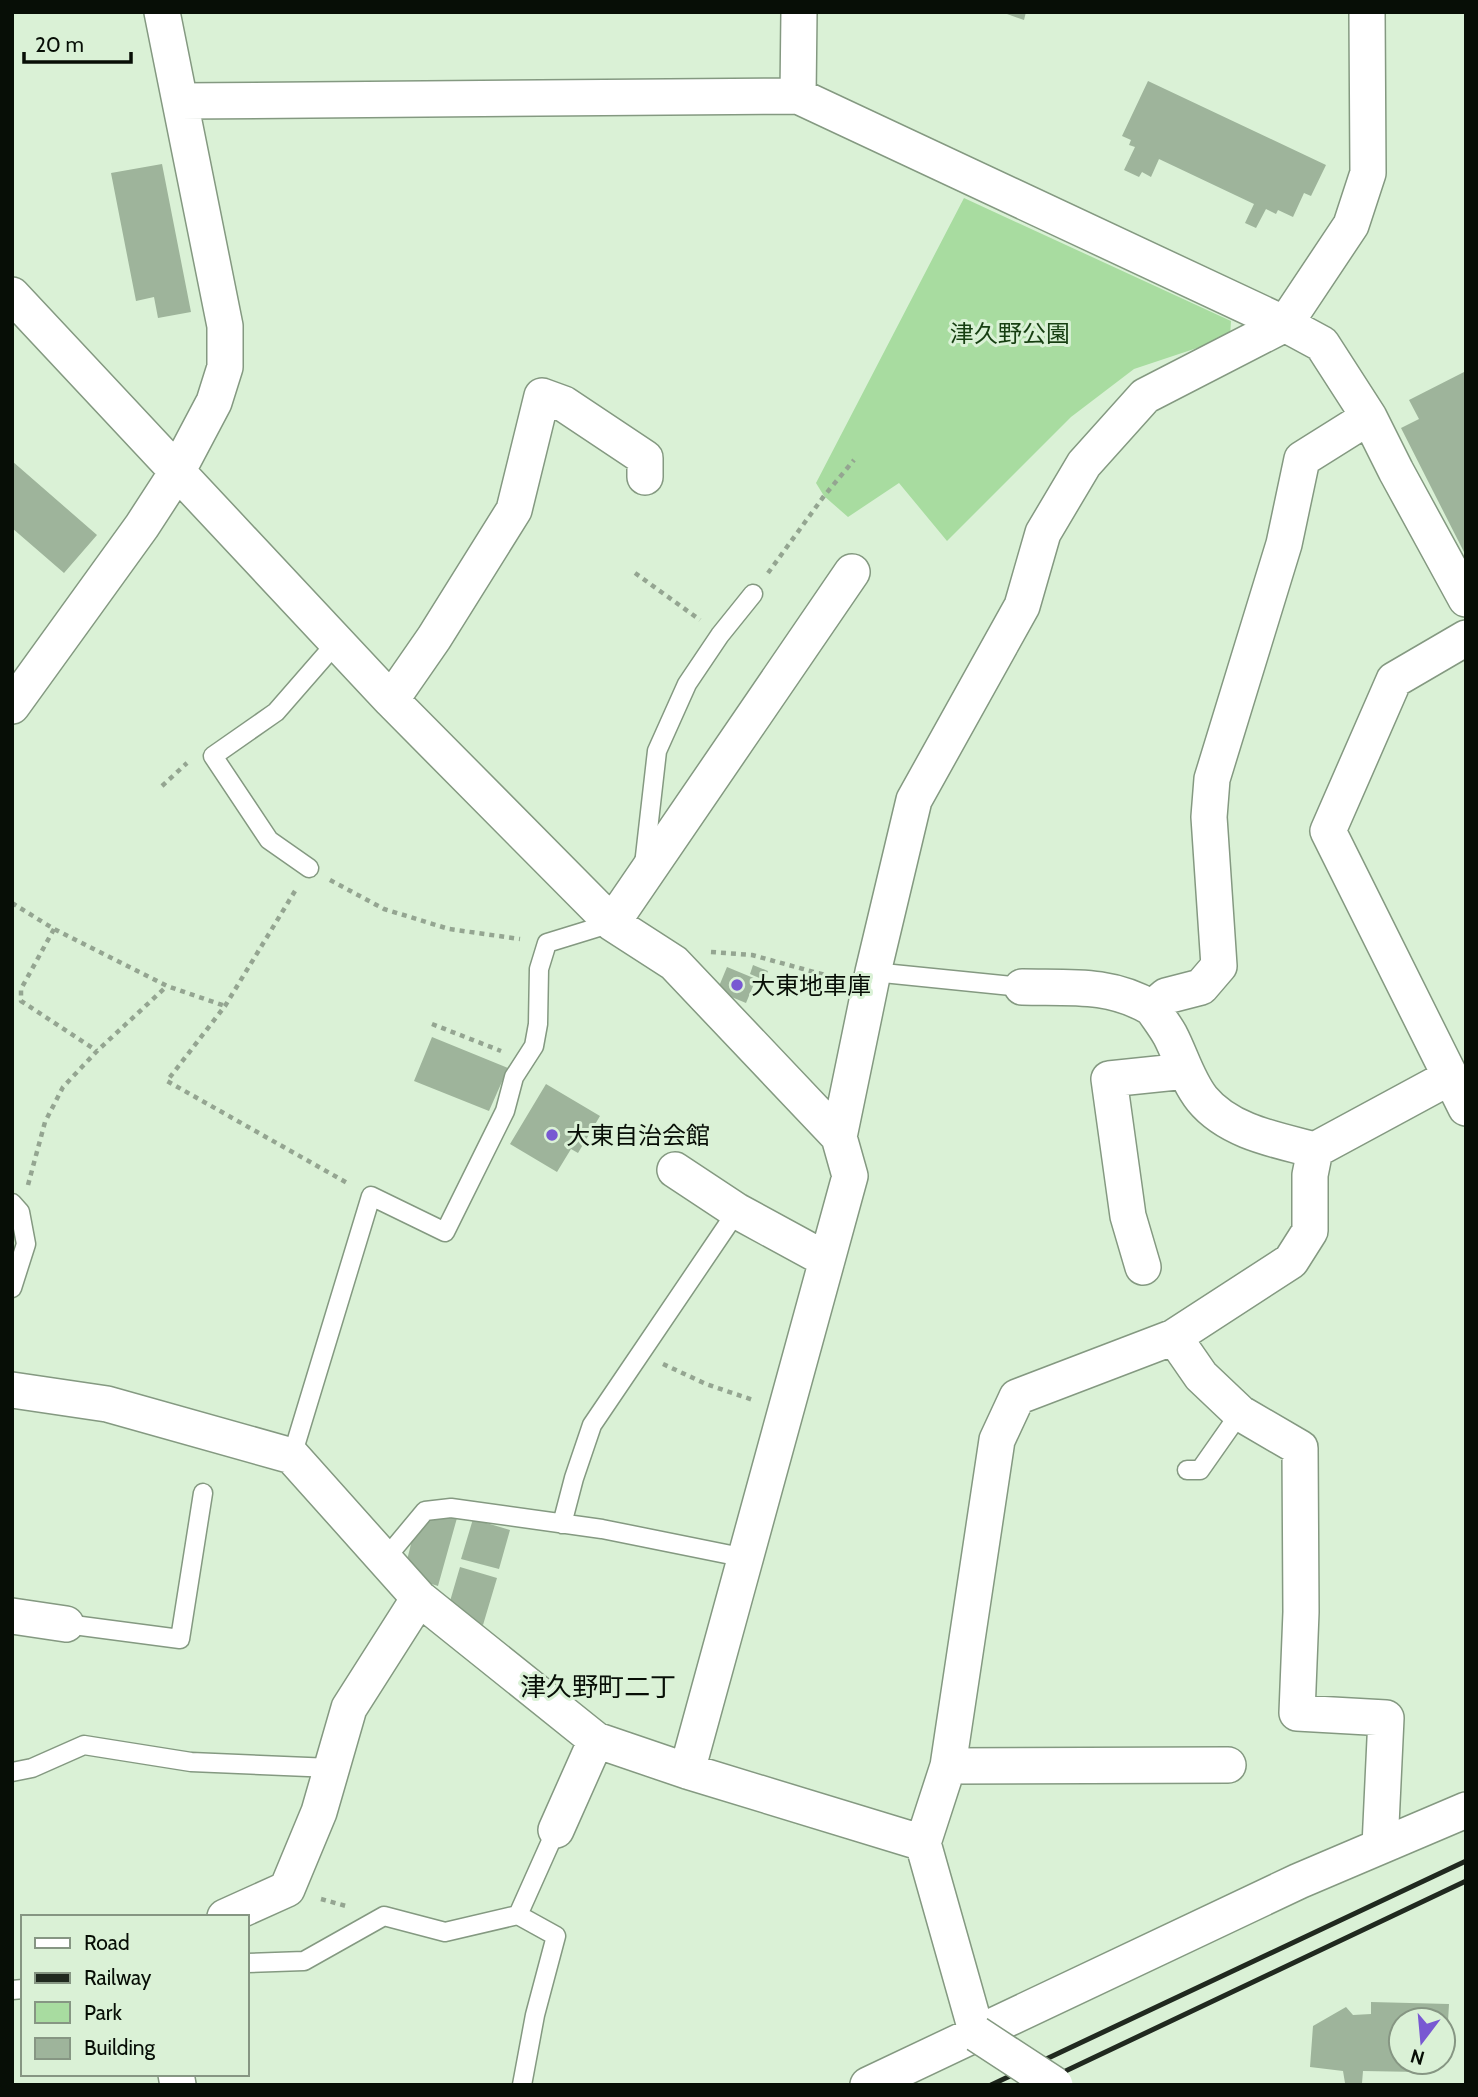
<svg xmlns="http://www.w3.org/2000/svg" width="1478" height="2097" font-family="Cabin,'Noto Sans JP',sans-serif">
<style>
.green{fill:#a8dca0}
.building{fill:#9eb49b}
.lines{fill:none;stroke-linecap:round;stroke-linejoin:round}
.service-casing{stroke:#849981;stroke-width:21}
.minor-casing{stroke:#849981;stroke-width:38}
.path{stroke:#94a591;stroke-width:4.5;stroke-dasharray:5 5;stroke-linecap:butt}
.service{stroke:#fff;stroke-width:18}
.minor{stroke:#fff;stroke-width:35}
.rail{stroke:#20291f;stroke-width:5}
.minor-bridge-casing{stroke:#849981;stroke-width:38;stroke-linecap:butt}
.minor-bridge{stroke:#fff;stroke-width:35}
.poi-dot{fill:#7858d2;stroke:#daf1d6;stroke-width:2.5}
.labels{text-anchor:middle;dominant-baseline:central;stroke-width:6;stroke-linejoin:round;paint-order:stroke}
.park-label{font-size:24px;fill:#163e11;stroke:#daf1d6}
.poi-label{font-size:24px;fill:#070e06;stroke:#daf1d6;text-anchor:start}
.neighbourhood-label{font-size:26px;fill:#070e06;stroke:#daf1d6}
</style>
<rect width="100%" height="100%" fill="#daf1d6"/>
<path class="green" d="M964 198 1231 321 1230 337 1134 369 1071 417 947 541 899 483 848 517 824 496 816 483Z"/>
<path class="building" d="M1008 12H1026L1024 20 1007 14Z
M1148 81 1326 165 1311 196 1304 193 1293 217 1278 210 1276 214 1266 209 1256 228 1245 223 1254 204 1159 159 1151 177 1142 172 1139 177 1124 170 1135 147 1129 145 1131 140 1122 136Z
M162 164 191 312 158 318 154 297 136 301 111 173Z
M1466 371V556L1401 428 1419 419 1409 400Z
M12 461 97 535 64 573 12 528Z
M753 965 768 971 764 980 750 974Z
M727 967 756 979 746 1003 717 991Z
M432 1037 508 1068 489 1111 414 1081Z
M546 1084 600 1116 578 1153 571 1149 557 1172 510 1144Z
M429 1513 457 1518 438 1586 425 1582 407 1560 412 1540Z
M473 1519 510 1530 499 1569 461 1559Z
M460 1567 497 1578 483 1625 466 1619 468 1614 448 1608Z
M1371 2002 1449 2004 1446 2057H1443V2020H1401V2062H1420V2072L1363 2071 1362 2083H1345L1343 2071 1310 2067 1313 2026 1346 2007 1353 2015 1371 2014Z"/>
<g class="lines">
<defs>
<path id="service" d="M644 865 657 751 687 684 720 635 753 594
M309 868 269 840 213 756 276 712 337 642
M873 972 1022 987
M12 1203 20 1212 26 1244 12 1288
M292 1456 371 1196 445 1232 505 1111 514 1077 534 1046 538 1024 539 969 547 943 612 923
M1187 1470H1200L1240 1413
M562 1524 574 1478 592 1425 737 1211
M385 1559 425 1511 451 1508 602 1529 746 1558
M66 1624 180 1639 203 1493
M12 1772 32 1768 84 1745 191 1762 332 1768
M518 1915 556 1936 535 2015 522 2085
M247 1963 304 1961 384 1916 445 1932 518 1915 556 1830
M12 1990 23 1989"/>
<path id="minor" d="M798 96 799 12
M180 101 798 96 1285 324 1322 344 1369 417 1396 471 1466 599
M12 295 391 700 612 923 674 963 839 1137 850 1176 687 1771
M1466 638 1394 680 1328 831 1466 1108
M391 700 434 638 514 510 542 396 564 404 645 458V477
M12 706 142 526 177 472 214 402 225 367V326L162 12
M612 923 852 572
M1022 987C1070 988 1109 983 1152 1008
M839 1137 873 972 914 800 1022 606 1043 533 1084 464 1145 396 1285 324 1351 225 1368 173 1367 12
M1315 1150C1277 1140 1229 1132 1202 1099 1187 1080 1181 1056 1170 1035 1165 1026 1158 1017 1152 1008L1166 996 1201 987 1219 966 1209 817 1212 779 1284 544 1302 459 1369 417
M675 1170 737 1211 827 1260
M1143 1267 1128 1216 1109 1079 1186 1071
M1174 1337 1201 1376 1240 1413 1300 1448 1301 1612 1297 1713 1386 1718 1380 1846
M12 1390 107 1404 292 1456 419 1598 596 1740 687 1771 923 1843
M12 1616 66 1624
M948 1766 1228 1765
M556 1830 596 1740
M225 1917 287 1889 319 1812 349 1708 419 1598
M977 2034 923 1843 948 1766 997 1440 1017 1397 1174 1337 1291 1261 1310 1231V1175L1315 1150 1450 1077
M176 2074 178 2085
M868 2085 1299 1881 1466 1810"/>
</defs>
<use href="#service" class="service-casing"/>
<use href="#minor" class="minor-casing"/>
<path class="path" d="M635 573 700 620
M768 573 824 496 854 460
M162 786 187 763
M330 880 384 909 449 929 520 939
M295 891 225 1006 167 1081 349 1184
M12 903 54 929 167 986 225 1006
M54 929 21 989V1001L97 1051
M711 952 752 955 836 978
M432 1024 501 1051
M28 1185 45 1122 63 1087 97 1051 167 986
M663 1364 706 1384 753 1400
M321 1899 346 1906"/>
<use href="#service" class="service"/>
<use href="#minor" class="minor"/>
<path class="rail" d="M991 2085 1466 1861
M1036 2085 1466 1881"/>
<defs>
<path id="minor-bridge" d="M977 2034 1055 2085"/>
</defs>
<use href="#minor-bridge" class="minor-bridge-casing"/>
<use href="#minor-bridge" class="minor-bridge"/>
</g>
<g class="poi-dot">
<circle cx="737" cy="985" r="7"/>
<circle cx="552" cy="1135" r="7"/>
</g>
<g class="labels">
<g class="park-label">
<text x="1010" y="333">津久野公園</text>
</g>
<g class="poi-label">
<text x="751" y="985">大東地車庫</text>
<text x="566" y="1135">大東自治会館</text>
</g>
<g class="neighbourhood-label">
<text x="598" y="1687">津久野町二丁</text>
</g>
</g>
<rect width="1478" height="2097" fill="none" stroke="#070e06" stroke-width="28"/>
<rect x="21" y="1915" width="228" height="161" fill="#daf1d6" stroke="#869683" stroke-width="2"/>
<rect x="35" y="1938" width="35" height="10" fill="#ffffff" stroke="#869683" stroke-width="2"/>
<text x="84" y="1950" font-size="21" fill="#070e06">Road</text>
<rect x="35" y="1973" width="35" height="10" fill="#20291f" stroke="#869683" stroke-width="2"/>
<text x="84" y="1985" font-size="21" fill="#070e06">Railway</text>
<rect x="35" y="2002" width="35" height="21" fill="#a8dca0" stroke="#869683" stroke-width="2"/>
<text x="84" y="2020" font-size="21" fill="#070e06">Park</text>
<rect x="35" y="2038" width="35" height="21" fill="#9eb49b" stroke="#869683" stroke-width="2"/>
<text x="84" y="2055" font-size="21" fill="#070e06">Building</text>
<g transform="translate(1422 2041) rotate(196)"><circle r="33" fill="#daf1d6" stroke="#869683" stroke-width="2"/>
<path d="M0-5L12 26L0 18L-12 26Z" fill="#7858d2"/>
<text y="-10" font-size="19" font-weight="bold" text-anchor="middle" fill="#070e06">N</text>
</g>
<path d="M24 52v10h107v-10" fill="none" stroke="#070e06" stroke-width="3.5"/>
<text x="35" y="52" font-size="21" fill="#070e06" stroke="#daf1d6" stroke-width="5" paint-order="stroke">20 m</text>
</svg>
